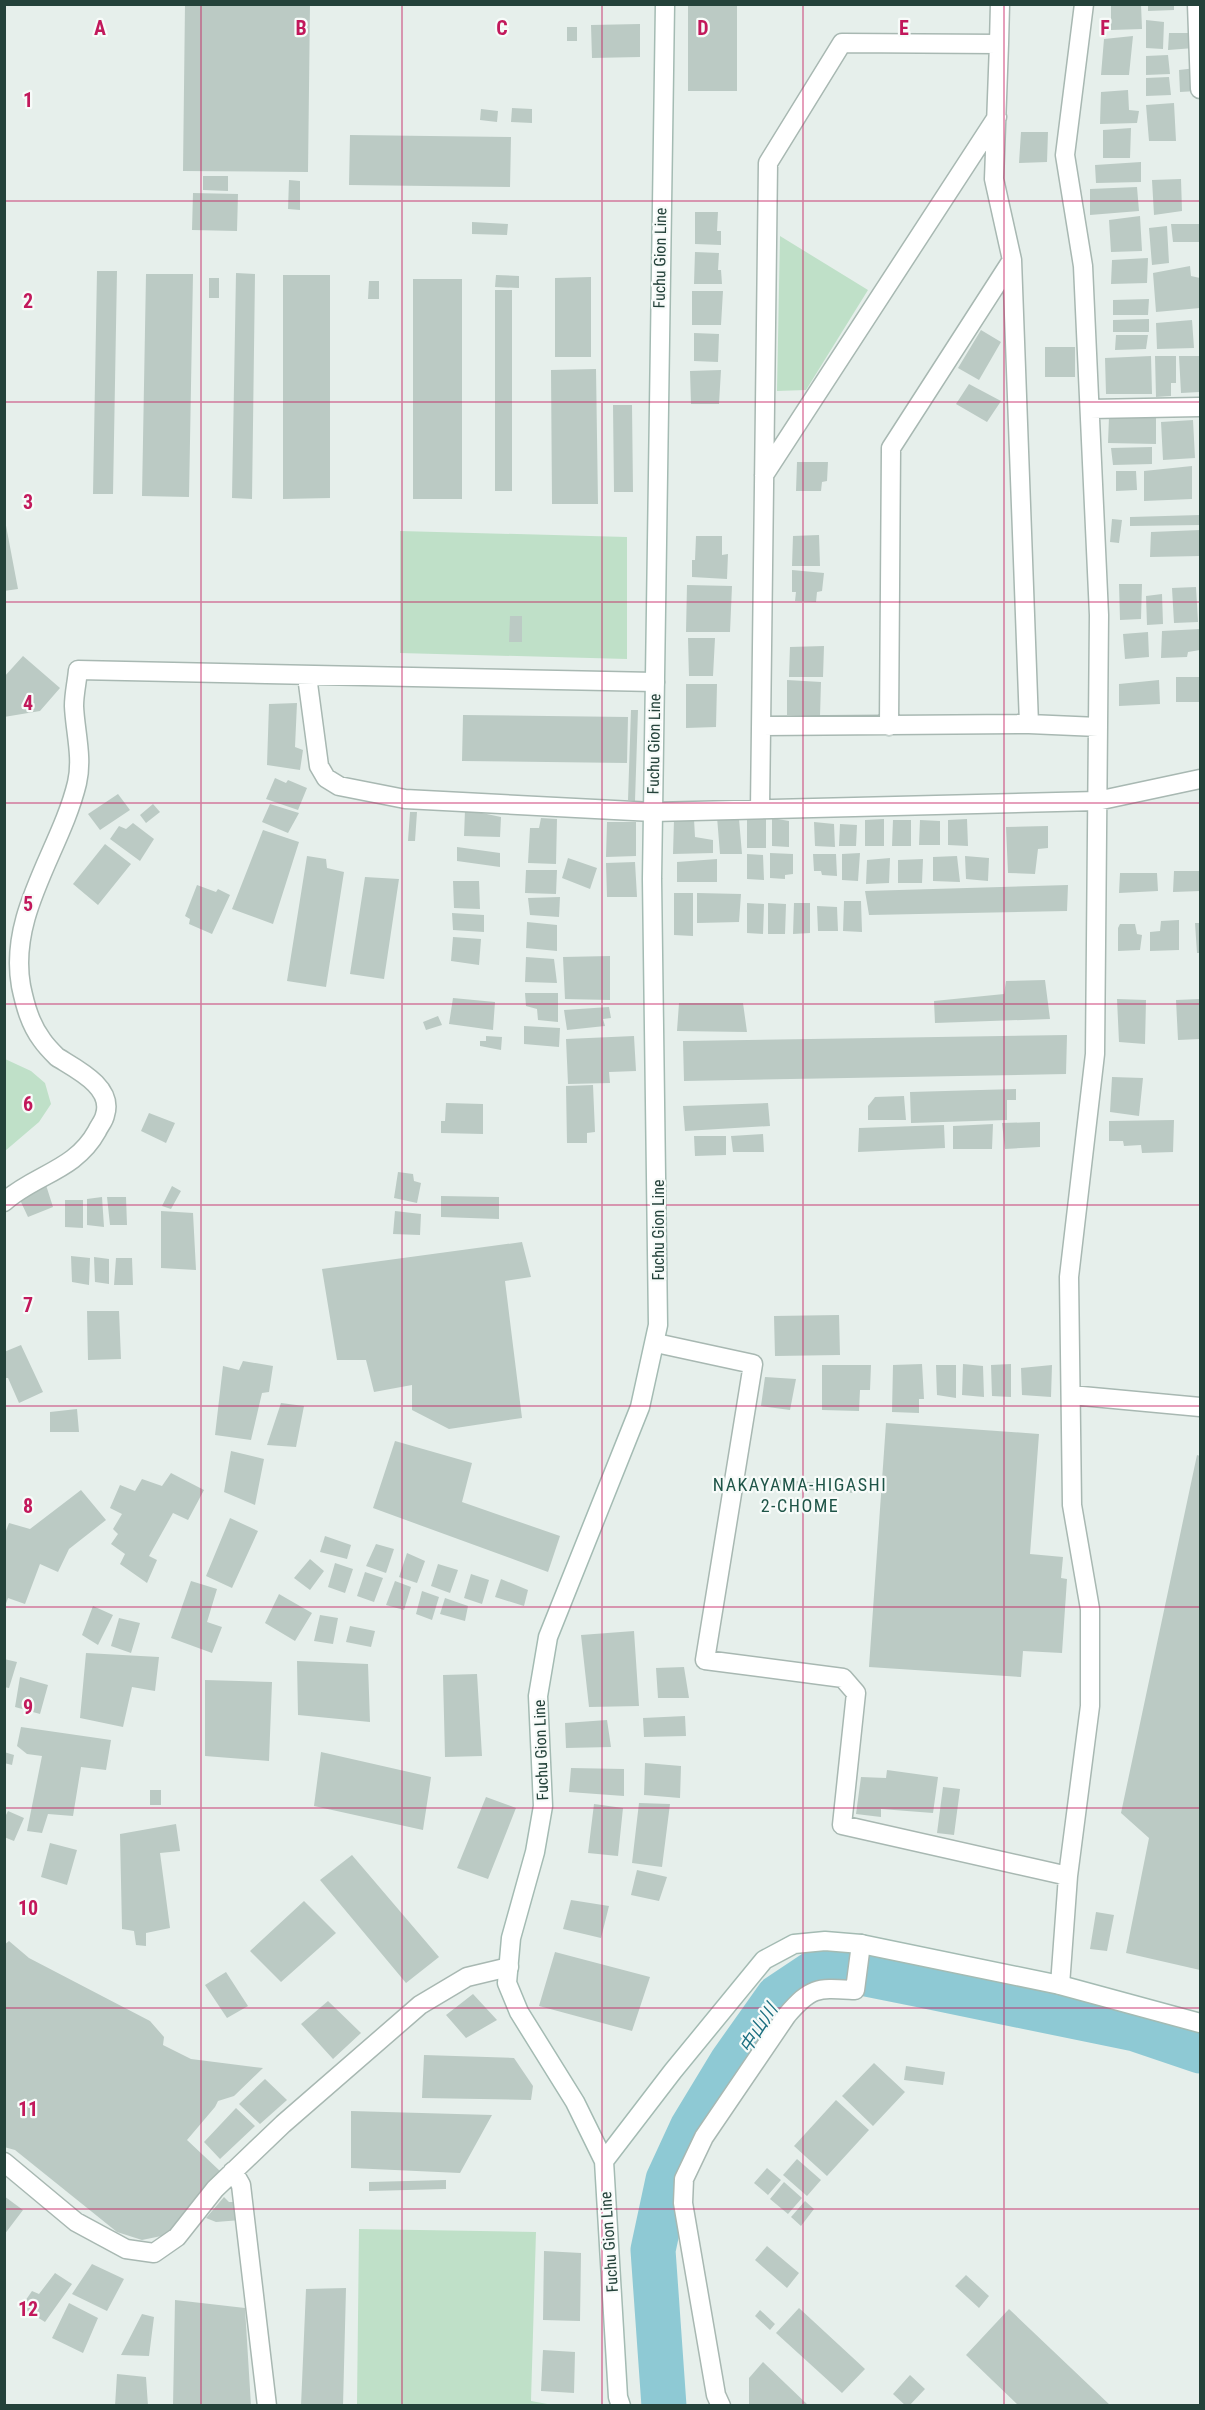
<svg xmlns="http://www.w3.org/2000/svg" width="1205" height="2410" font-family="'Roboto Condensed','Noto Sans JP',sans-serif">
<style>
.green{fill:#bfe0c8}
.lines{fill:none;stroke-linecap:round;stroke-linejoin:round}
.river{stroke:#8ec9d4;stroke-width:45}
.building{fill:#bbcac4}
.street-casing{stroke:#a8b8b2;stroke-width:21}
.secondary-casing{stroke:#a4bbb3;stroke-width:21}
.street{stroke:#fff;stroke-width:18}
.secondary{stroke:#fff;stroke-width:18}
.grid{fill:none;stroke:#c2185b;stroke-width:1.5;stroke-opacity:0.55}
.labels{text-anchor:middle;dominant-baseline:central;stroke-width:4.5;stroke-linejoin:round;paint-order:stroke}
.street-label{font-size:16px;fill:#24423a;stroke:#f7fbf9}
.neighbourhood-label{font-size:18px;letter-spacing:1.5px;fill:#1f5548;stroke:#f7fbf9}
.water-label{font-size:18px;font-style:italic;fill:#1c6f80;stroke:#f7fbf9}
.grid-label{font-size:20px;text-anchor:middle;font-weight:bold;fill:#c2185b;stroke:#f7fbf9;stroke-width:4.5;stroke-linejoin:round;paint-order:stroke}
</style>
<rect width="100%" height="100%" fill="#e6efeb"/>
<path class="green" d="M780 236 868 290 806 390 777 391Z
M400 531 627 537V659L400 653Z
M5 1059 31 1071 45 1083 51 1104 39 1122 5 1151Z
M359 2229 536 2232 531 2401 553 2405H357Z"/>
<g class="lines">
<path class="river" d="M664 2406 653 2250 668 2180 692 2128 732 2062 778 1997 817 1971 841 1969 916 1984 1135 2029 1200 2051"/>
</g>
<path class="building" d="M185 4H310L308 172 183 171Z
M688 4H737V91H688Z
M1111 4H1141L1142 29 1111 30Z
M1148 4H1174V10L1148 11Z
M1146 20 1164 22 1163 49 1146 48Z
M640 24V57L592 58 591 25Z
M567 27H577V41H567Z
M1169 33H1194V48L1168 50Z
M1133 36 1129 75H1101L1104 39Z
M1168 55 1170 74 1146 75V56Z
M1196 68 1197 91 1180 92 1179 70Z
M1169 77 1171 95 1146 96V78Z
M1128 90 1129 110 1139 111 1137 123 1100 124 1101 92Z
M1174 103 1176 141H1149L1146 105Z
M512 108 532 109V123L511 122Z
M481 109 498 111 497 122 480 120Z
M1131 128 1130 158H1103V130Z
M1021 132H1048L1047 162 1019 163Z
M350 135 511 137 510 187 349 185Z
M1141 162V182L1096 183 1095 165Z
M203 176H228V191L203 190Z
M1181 179 1182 211 1154 215 1152 180Z
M289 180 300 181V210L288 209Z
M1137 187 1139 211 1090 215V189Z
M193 193 238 194 237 231 192 230Z
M695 212H718L717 231H721V245L695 244Z
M1140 216 1142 251 1111 252 1109 220Z
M472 222 508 224 507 235 472 234Z
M1171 224H1200V242H1173Z
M1167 226 1169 263 1152 265 1149 228Z
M695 252 719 253 718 270H721L722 284H694Z
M1148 258 1147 283 1111 284 1112 260Z
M1190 266 1191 276 1200 278V308L1156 312 1153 273Z
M97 271H117L113 494H93Z
M236 273 255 274 252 499 232 498Z
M146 274H193L189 497 142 496Z
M283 275H330V498L283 499Z
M496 275 519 276V288L495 287Z
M591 277V357H555V278Z
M209 278H219V298H209Z
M413 279H462V499H413Z
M369 281H379V299H368Z
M495 290H512V491H495Z
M692 291H723L721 325H692Z
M1149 299 1148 315H1113V300Z
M1149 319V332H1113V320Z
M1192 320 1194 348 1157 349 1156 323Z
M981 330 1001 342 979 380 958 368Z
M694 333 719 334 718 362 694 361Z
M1116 335H1148L1146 349 1115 350Z
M1045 347H1075V377H1045Z
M1151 356 1152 394H1106L1105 358Z
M1155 356H1176V383H1171V396L1156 397Z
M1179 356H1200V392L1181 393Z
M596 369 598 504H552L551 370Z
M721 370 719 404H691L690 371Z
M969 384 1001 401 987 422 956 404Z
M613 405H632L633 492H614Z
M1156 415V444L1108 443 1109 417Z
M1193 420 1195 458 1163 460 1161 422Z
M1152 447V464L1113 465 1111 448Z
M797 462H828L827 481 822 482 821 491H796Z
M1192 466V499L1144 501V471Z
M1116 471H1136L1137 490 1116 491Z
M4 515 18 589 4 591Z
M1200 515V525L1130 526V517Z
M1112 519 1122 520 1119 543 1110 542Z
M1200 530V556L1150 557 1151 532Z
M819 535 820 566H792L793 536Z
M696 536H722V555L728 554 727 579 692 577V560H695Z
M792 570 824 573 822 591 817 592 816 602 795 601 796 592H792Z
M1119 584H1142L1141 619 1120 620Z
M687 585 732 586 730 632H686Z
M1196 587 1198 622 1174 623 1172 588Z
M1162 594 1163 624 1147 625 1146 596Z
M510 616H522V642H509Z
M1200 629V650L1188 652 1187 657 1161 658 1162 631Z
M1148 632 1149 657 1125 659 1123 634Z
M688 638H715L713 676H689Z
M824 646 823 677H789L790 647Z
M23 656 60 688 40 711 4 717V677Z
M1176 677H1200V702H1176Z
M787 680 821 682 820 716 787 715Z
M1159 680 1160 704 1119 706V684Z
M686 684H717L716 727 686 728Z
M297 703 295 747 303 750 300 770 267 765 269 704Z
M631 710H638L635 801 628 800Z
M463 715 628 717 627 763 462 761Z
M275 778 286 783 288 780 307 788 298 810 266 799Z
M118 794 130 810 100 830 88 814Z
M153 804 160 812 146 823 140 815Z
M270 804 299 813 288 833 262 822Z
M465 810H481L482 813 501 817 500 837 464 836Z
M410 812H417L415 841H408Z
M717 817 739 819 742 854H720Z
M541 818 557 819 556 864 528 863 530 828H539Z
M772 818 789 821V847L772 846Z
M694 819 695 837 713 840V853L673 854 674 820Z
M766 819V848H747V820Z
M884 819V846H865V820Z
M967 819 968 846 948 845V820Z
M893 820H911V846H892Z
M920 820 940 821V845H919Z
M607 822H636V856L606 857Z
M814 822 834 824 835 847 815 846Z
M133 823 154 839 140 861 110 839 119 826 126 829Z
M840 824 857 825 856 846H839Z
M1048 826V848L1038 849 1035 874 1008 873 1006 827Z
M263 830 299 842 273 924 232 909Z
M105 844 131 864 98 905 73 884Z
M457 847 500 853V867L457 861Z
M770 853 793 854V874L785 875V879L770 878Z
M860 853 858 881 842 880V854Z
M747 854 763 855 764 880 747 879Z
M813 854H836L837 876 822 875 821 871H814Z
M307 856 326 859 327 868 344 872 326 987 287 981Z
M957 856 960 882 933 881V857Z
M965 856 989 858 988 881 966 879Z
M568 858 597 868 590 889 562 878Z
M890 858 889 883 866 884 867 860Z
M717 859V882H677V862Z
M923 859 922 883H898V860Z
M635 862 637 897H607L606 863Z
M526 870H557L556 894 525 893Z
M1174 871H1200V891L1173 892Z
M1120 873H1157L1158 891 1119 893Z
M365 877 399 879 384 979 350 974Z
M453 881H479L480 909 454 908Z
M197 885 216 892 218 889 230 895 212 934 189 924 190 919 185 916Z
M1068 885 1067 911 869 915 865 891Z
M674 893H693V936L674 935Z
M697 893 741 894 739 922 697 923Z
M560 897 559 917 530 915 528 898Z
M844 901H861L862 932 843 931Z
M747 903 764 904 763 934 747 933Z
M768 903 786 904 785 934H768Z
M794 903H810V933L793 934Z
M817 906 837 907 838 931H818Z
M452 913 484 915V932L453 930Z
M1179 920V950L1150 951V932L1160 931 1161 921Z
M527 922 557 925V951L526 948Z
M1195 923H1200V953H1197Z
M1120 924H1135L1137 934 1142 935 1140 950 1118 951V928Z
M453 937 481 939 479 965 451 961Z
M610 956V1000L565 999 563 957Z
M526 957 554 959 557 983 525 982Z
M1045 980 1050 1019 935 1023 934 1001 1004 994 1006 981Z
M525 993H558V1022L538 1020 537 1009 526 1006Z
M453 998 495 1002 493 1030 449 1024Z
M1117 999 1146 1000 1145 1044 1119 1042Z
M1200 999V1039L1178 1040 1176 1000Z
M679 1003H743L747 1032 677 1031Z
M609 1007 611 1018 603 1019 605 1026 567 1030 564 1010Z
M438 1016 442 1025 426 1030 423 1022Z
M524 1026 560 1028 559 1047 524 1044Z
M1067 1035 1066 1074 684 1081 683 1041Z
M486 1036 502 1037 501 1050 480 1046V1041H486Z
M634 1036 636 1071 609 1072 610 1083 568 1084 566 1039Z
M1112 1077 1143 1078 1139 1116 1110 1112Z
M593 1085 595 1132 587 1133V1143H567L566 1086Z
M1016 1089V1100H1007V1120L911 1123 910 1092Z
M904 1096 906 1120H868V1106L875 1097Z
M446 1103 483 1104V1134L441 1133V1121H445Z
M768 1103 770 1126 685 1131 683 1106Z
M149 1113 175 1123 166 1143 141 1131Z
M1174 1120 1173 1152 1142 1153 1141 1145 1124 1146 1123 1141H1109V1121Z
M1040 1122V1147L1005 1149 1002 1123Z
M993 1124 992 1149H953V1126Z
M944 1125 945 1148 858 1152 859 1128Z
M763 1134 764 1152H733L731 1136Z
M694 1136H726V1155L695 1156Z
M398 1172 413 1174 414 1181 421 1183 417 1203 394 1198Z
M46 1185 53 1207 28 1217 20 1200Z
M172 1186 181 1191 171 1209 162 1206Z
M441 1196 499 1197V1219L441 1217Z
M102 1197 104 1227 87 1225V1199Z
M107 1197H126L127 1225H110Z
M65 1200H83V1228L65 1227Z
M161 1211 193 1213 196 1270 161 1268Z
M395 1211 421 1214 420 1235 393 1234Z
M522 1242 531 1277 505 1281 522 1418 449 1429 412 1410V1385L374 1392 366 1360H337L322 1269Z
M71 1256 90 1258 89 1285 72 1282Z
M94 1257 109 1259V1284L95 1282Z
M116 1258H132L133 1285H114Z
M87 1311H119L121 1359 88 1360Z
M839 1315 840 1355 775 1356 774 1316Z
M21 1345 43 1392 19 1403 8 1378H4V1352Z
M243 1361 273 1366 269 1392 262 1393 251 1440 215 1435 223 1366 239 1370Z
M922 1364 924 1399H919V1413L892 1412 893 1365Z
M963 1364 983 1366 984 1397 962 1395Z
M1011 1364V1397L992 1396 991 1365Z
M822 1365H871L870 1390H860L859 1411 822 1410Z
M936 1365H956V1398L937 1395Z
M1052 1365 1051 1397 1022 1395 1021 1368Z
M765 1377 796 1379 790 1410 761 1406Z
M281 1403 304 1406 296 1447 267 1445Z
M77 1409 79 1432H50V1412Z
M886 1423 1039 1434 1030 1554 1063 1557 1061 1578 1067 1579 1062 1653 1023 1651 1021 1677 869 1667Z
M395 1441 472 1463 462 1502 560 1536 548 1572 373 1508Z
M231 1451 264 1459 255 1505 224 1492Z
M1197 1455 1200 1456V1970L1126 1953 1149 1838 1121 1813Z
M171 1473 204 1490 188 1520 173 1513 149 1556 157 1560 147 1583 120 1564 125 1554 111 1544 118 1534 113 1529 122 1514 110 1508 120 1485 135 1491 142 1479 162 1486Z
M779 1480 854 1485V1493L778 1488Z
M81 1490 106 1520 69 1549 58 1572 40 1564 25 1604 8 1598 4 1609V1536L9 1523 30 1529Z
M230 1518 258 1531 232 1588 206 1576Z
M325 1536 351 1545 347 1559 320 1552Z
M376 1544 394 1549 386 1573 366 1566Z
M407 1553 425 1561 417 1583 399 1577Z
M310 1559 324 1571 310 1590 294 1578Z
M335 1563 353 1569 345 1593 328 1587Z
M438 1564 458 1570 450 1593 431 1586Z
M365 1572 383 1578 374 1602 357 1596Z
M471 1574 489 1580 482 1604 464 1598Z
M501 1579 528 1590 524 1606 495 1597Z
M191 1581 217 1589 207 1622 222 1627 212 1653 171 1638Z
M395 1581 411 1587 404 1610 386 1605Z
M422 1591 439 1597 432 1620 416 1614Z
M279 1594 312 1613 295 1641 265 1623Z
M445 1598 468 1606 465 1621 440 1614Z
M93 1606 113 1615 98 1645 82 1635Z
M320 1615 338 1618 333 1644 314 1641Z
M119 1618 140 1623 131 1653 111 1646Z
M350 1626 375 1631 371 1647 346 1642Z
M634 1631 639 1706 589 1707 581 1635Z
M86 1653 159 1657 155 1691 132 1687 123 1727 80 1718Z
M4 1659 17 1662 9 1688 4 1687Z
M297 1661 368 1664 370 1722 298 1715Z
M684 1667 689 1698H658L656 1668Z
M477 1674 482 1756 445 1757 443 1675Z
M20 1677 48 1685 40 1714 15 1707Z
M205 1680 272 1682 269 1761 205 1756Z
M685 1716 686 1736 644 1737 643 1718Z
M607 1720 611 1747 566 1748 565 1723Z
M21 1727 111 1740 106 1770 81 1767 73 1816 48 1814 42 1833 27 1831 42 1756 27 1754 17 1746Z
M4 1752 14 1755 12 1765 4 1763Z
M321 1752 431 1777 423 1830 314 1806Z
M645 1763 681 1766 680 1798 644 1795Z
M571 1768 624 1769V1796L569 1792Z
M887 1770 938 1777 933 1813 881 1809V1817L856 1814 861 1777 886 1778Z
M943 1787 960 1789 954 1835 937 1833Z
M150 1790H161V1805H150Z
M486 1797 516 1808 488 1879 457 1868Z
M639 1803 670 1804 662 1867 632 1863Z
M594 1804 623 1808 618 1856 588 1853Z
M8 1811 24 1818 14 1841 4 1837V1819Z
M176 1824 180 1851 160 1853 170 1928 146 1933V1946L136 1945 134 1931 122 1929 120 1834Z
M50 1843 77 1850 67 1885 41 1877Z
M352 1855 439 1957 406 1983 320 1880Z
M637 1870 667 1877 659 1901 631 1895Z
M571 1900 609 1906 601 1938 563 1929Z
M304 1901 336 1933 281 1982 250 1951Z
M1096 1912 1114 1915 1107 1951 1090 1949Z
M9 1941 29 1958 150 2021 164 2037 163 2045 191 2059 263 2068 234 2096 218 2101 215 2107 187 2140 220 2171 171 2234 142 2240 117 2232 15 2150 4 2147V1945Z
M555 1952 650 1977 632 2031 539 2006Z
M226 1972 248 2006 227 2018 205 1985Z
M473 1994 497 2020 466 2038 446 2015Z
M328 2001 361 2033 333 2059 301 2024Z
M424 2055 514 2058 533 2086 531 2100 422 2098Z
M874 2063 905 2092 873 2126 842 2096Z
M906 2066 945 2072 943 2085 904 2080Z
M265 2079 287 2100 260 2124 239 2104Z
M836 2100 869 2130 827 2176 794 2146Z
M236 2108 255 2126 220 2159 204 2142Z
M351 2111 492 2115 460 2173 351 2168Z
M797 2159 821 2180 807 2196 783 2175Z
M767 2168 781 2180 768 2195 754 2183Z
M446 2180V2189L369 2191V2182Z
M784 2182 802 2198 788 2214 770 2199Z
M4 2196 23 2210 4 2235Z
M224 2197 229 2202H236L241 2220 216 2222 206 2218Z
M805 2201 814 2209 801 2226 791 2217Z
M767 2246 799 2273 787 2288 755 2260Z
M544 2251 581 2253 580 2321 543 2320Z
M92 2264 124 2279 107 2311 72 2294Z
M55 2273 72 2284 45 2322 21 2307 32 2291 39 2294Z
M966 2275 989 2296 979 2308 955 2286Z
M346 2288 343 2406H301L306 2289Z
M175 2300 245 2308 251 2406H173Z
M69 2303 98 2318 83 2353 52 2338Z
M799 2308 865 2369 842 2393 776 2333Z
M1009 2309 1111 2406H1019L966 2355Z
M760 2310 775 2324 770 2330 755 2316Z
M142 2314 154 2317 149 2356 121 2355Z
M543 2350 575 2352 574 2393 541 2391Z
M763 2362 809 2406H749V2378Z
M117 2374 146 2377 148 2406H115Z
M910 2375 925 2389 909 2406H906L893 2394Z"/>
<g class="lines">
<defs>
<path id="street" d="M1197 4 1200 89
M999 44 994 179 1012 260 1029 724
M1090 409 1200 407
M764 475 997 117
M307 676 319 766 326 778 339 786 405 799 653 812 1097 801 1200 779
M761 726 1029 724 1098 727
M889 726 891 448 1012 260
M760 809 768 163 842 43 999 44 1000 4
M4 1202C35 1174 75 1171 97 1131 99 1126 104 1121 105 1115 114 1087 76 1069 57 1057 52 1052 46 1046 42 1040 30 1024 25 1005 21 986 8 913 61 850 77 783 83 758 75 731 74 706 74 694 77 682 78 670L655 682
M656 1343 753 1364 705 1660 843 1678 856 1693 842 1825 1068 1876
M1071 1395 1200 1407
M1060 1985 1068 1876 1090 1706V1609L1072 1505 1069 1277 1095 1054 1099 615 1083 266 1065 155 1084 4
M4 2162 76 2222 126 2249 154 2253 177 2237 215 2189 283 2124 420 2005 467 1977 509 1967
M233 2171 241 2185 267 2406
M721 2406 716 2395 683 2203 684 2179 704 2137 787 2015C812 1986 818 1988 855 1990L861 1944"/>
<path id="secondary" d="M604 2161 673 2071 764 1960 794 1944 825 1941 861 1944 1060 1985 1200 2023
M621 2406 618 2397 604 2161 575 2102 519 2012 507 1983 511 1938 535 1852 543 1806 538 1696 548 1637 640 1407 658 1325 652 879 665 4"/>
</defs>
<use href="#street" class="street-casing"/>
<use href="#secondary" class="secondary-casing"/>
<use href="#street" class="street"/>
<use href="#secondary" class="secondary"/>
</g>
<path class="grid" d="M201 4V2406M402 4V2406M602 4V2406M803 4V2406M1004 4V2406M4 201H1200M4 402H1200M4 602H1200M4 803H1200M4 1004H1200M4 1205H1200M4 1406H1200M4 1607H1200M4 1808H1200M4 2008H1200M4 2209H1200"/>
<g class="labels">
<g class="street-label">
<text transform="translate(660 258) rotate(-89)">Fuchu Gion Line</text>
<text transform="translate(654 744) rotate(-89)">Fuchu Gion Line</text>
<text transform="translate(658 1230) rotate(-90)">Fuchu Gion Line</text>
<text transform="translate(541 1750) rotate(-92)">Fuchu Gion Line</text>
<text transform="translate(609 2242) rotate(-94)">Fuchu Gion Line</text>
</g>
<g class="neighbourhood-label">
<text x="800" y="1484">NAKAYAMA-HIGASHI<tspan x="800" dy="21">2-CHOME</tspan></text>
</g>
<g class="water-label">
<text transform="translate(758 2028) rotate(-57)">中山川</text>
</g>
</g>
<g class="grid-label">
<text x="100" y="35">A</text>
<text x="301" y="35">B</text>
<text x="502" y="35">C</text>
<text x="703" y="35">D</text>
<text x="904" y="35">E</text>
<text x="1105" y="35">F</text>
<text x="28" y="107">1</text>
<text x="28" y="308">2</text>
<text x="28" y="509">3</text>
<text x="28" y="710">4</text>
<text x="28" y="911">5</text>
<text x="28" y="1111">6</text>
<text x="28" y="1312">7</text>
<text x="28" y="1513">8</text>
<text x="28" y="1714">9</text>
<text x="28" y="1915">10</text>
<text x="28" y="2116">11</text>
<text x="28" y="2316">12</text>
</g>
<rect width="1205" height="2410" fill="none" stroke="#24423a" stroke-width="12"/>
</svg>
